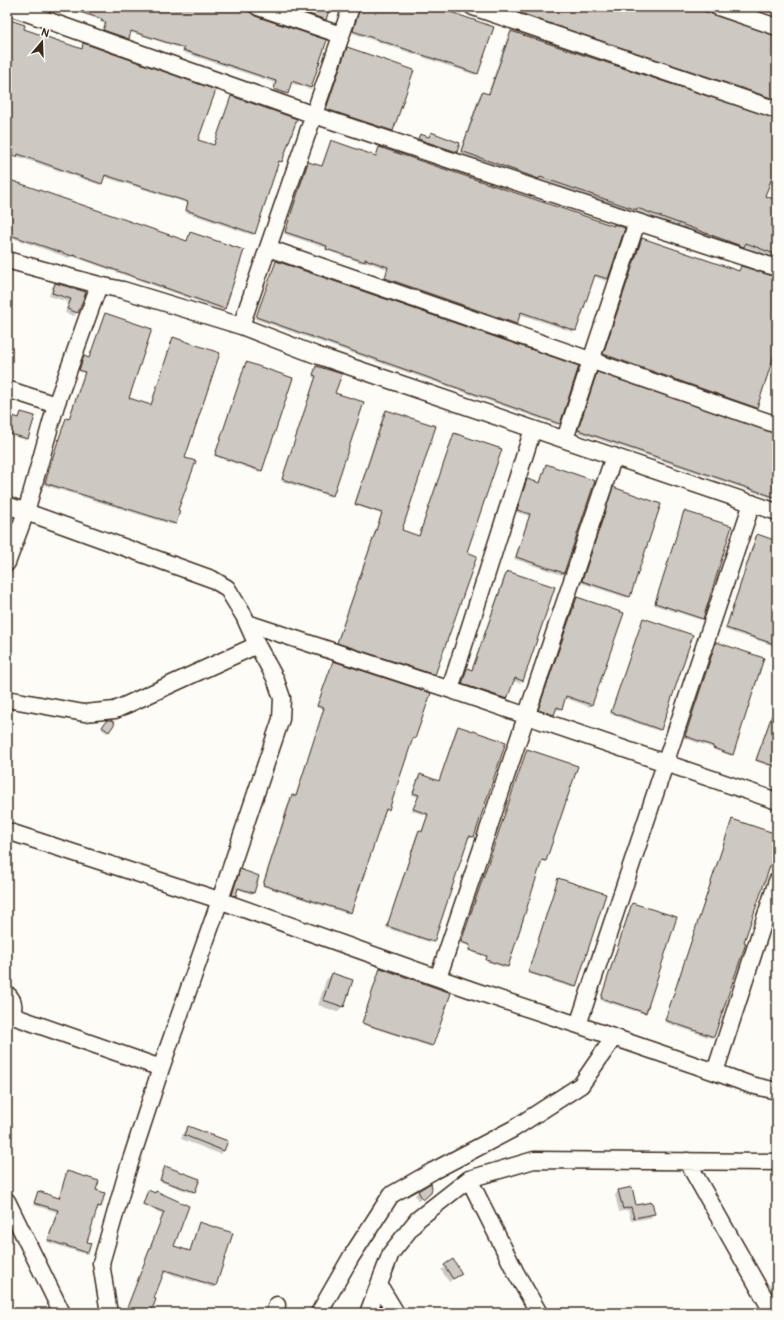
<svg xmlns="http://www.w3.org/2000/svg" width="784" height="1320" font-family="Pangolin,sans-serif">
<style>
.shadow{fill:#0003}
.building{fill:#cdc8c2;stroke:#3b2a1e}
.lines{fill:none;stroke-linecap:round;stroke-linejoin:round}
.minor-casing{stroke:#3b2a1e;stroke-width:19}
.minor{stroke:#fdfcf7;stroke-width:16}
</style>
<rect width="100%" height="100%" fill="#fdfcf7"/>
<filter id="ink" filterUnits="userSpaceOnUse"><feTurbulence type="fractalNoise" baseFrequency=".025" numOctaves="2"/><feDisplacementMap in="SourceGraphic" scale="8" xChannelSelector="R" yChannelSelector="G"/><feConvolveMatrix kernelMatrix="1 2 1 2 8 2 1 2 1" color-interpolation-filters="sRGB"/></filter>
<g filter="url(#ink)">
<path class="shadow" d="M61 7H230L311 87 309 89 290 83 285 95 273 91 275 83 182 52 183 49 130 32 126 40 102 32 105 24 100 22 101 20Z
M280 7H329L323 21Z
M359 7H433L477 73 475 75 352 33 359 12Z
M494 7H686L777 37V104Z
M752 7H777V16Z
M7 20 22 30 81 50 84 44 197 140 213 146 231 97 281 161 278 163 254 233 252 235 185 212 187 203 104 177 100 185 16 156 14 158 7 155Z
M512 32 777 120V186L768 183 764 196 777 201V260L744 246 740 250 634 211 633 212 537 180 535 181 459 154 479 96 482 93 487 95 508 35Z
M348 48 392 130 326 108Z
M325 110 391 131 325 111Z
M431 133 456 152 452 155 415 143 417 138 420 135 428 138Z
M332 141 375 157 379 148 613 227 614 225 624 228 607 279 605 281 593 276 575 330 573 332 519 314 514 326 384 280 387 269 364 261 362 263 325 250 326 248 284 234 306 164 308 163 322 167 330 143Z
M7 181 186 242 191 233 224 308 222 310 71 256 69 258 7 236Z
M642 239 738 272 741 267 777 278V333L756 407 755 409 602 356 640 241Z
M276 262 578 367 559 424 557 425 255 319Z
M55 284 84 292 77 312 74 316 65 313 68 302 49 296 52 287Z
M105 314 128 398 150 406 172 340 174 338 184 458 175 524 173 525 44 485 52 456 65 421 66 420H68L84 373 78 371 82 359 84 357 89 359Z
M246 363 261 470 259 472 214 456Z
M315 369 334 394 332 495 331 497 281 481 315 378 312 377Z
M597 374 777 435V500L577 432Z
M386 411 401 531 418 537 454 434 466 553 434 674 433 676 336 644 381 514 354 505 384 412Z
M21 413 27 439 26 440 9 435 7 442V415L19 419Z
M546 466 564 573 562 575 514 559 529 516 516 512 526 482 527 480 539 484Z
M612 490 660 504 627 598 581 583Z
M684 512 702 618 701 620 654 605 683 514Z
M757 535 777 542V633L772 645 725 630 755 537Z
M507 572 554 588 522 681 520 683 513 681 507 699 504 701 460 686 465 671 467 669 471 671 505 574Z
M577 598 592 705 590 707 565 698 561 709 559 710 555 709 552 716 537 712 575 600Z
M642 621 660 729 659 731 610 714Z
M716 643 732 754 731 756 712 749 713 748 684 738 714 645Z
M333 662 414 738 411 739 388 810 386 811H384L348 914 262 886 290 797 292 796 295 797 324 710 316 707Z
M777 700V769L755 761Z
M105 723 108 731 107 733 101 729Z
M458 727 473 837 472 838 468 837 434 941 432 943 386 928 417 833 419 832H421L427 816 412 811 418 797 412 795 420 775 439 781 456 729Z
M527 750 545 860 544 862 541 861 507 966 506 968 485 961 486 957 468 951 469 946 460 943Z
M733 820 777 835V843L713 1036 711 1038 664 1022 731 822Z
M241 871 253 892 251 894 237 889 233 897 231 896Z
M558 879 605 894 575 987 573 988 527 973 557 881Z
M632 904 645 1013 644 1014 600 1000 631 905Z
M380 969 432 1046 431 1047 361 1024Z
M332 974 343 1006 337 1012 318 1005 326 980Z
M188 1127 224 1150 220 1154 181 1139 184 1131Z
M165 1167 199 1179 194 1192 192 1193 159 1181Z
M67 1172 95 1191 100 1207 99 1208H97L86 1242 87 1252 85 1254 47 1242 56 1212 33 1205 38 1192 58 1199 66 1174Z
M148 1191 188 1206 173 1246 189 1252 198 1225 199 1223 232 1234 215 1286 214 1288 163 1272 152 1299 150 1313H125L163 1214 142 1205Z
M418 1191 429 1194 418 1201 415 1195Z
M618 1191 636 1206 654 1214 650 1218 631 1221 628 1210 619 1212 615 1195Z
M453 1261 461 1273 449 1282 441 1270Z
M777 1282V1308L765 1290 769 1286Z"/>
<path class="building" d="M71 7H234L250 12 255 16 327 40 311 88 292 81 288 94 274 89 276 81 183 50 184 48 131 31 129 39 103 30 106 22 101 21 102 19 71 9Z
M288 7H330L326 20Z
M360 7H436L494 27 478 74 353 31Z
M509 7H691L777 36V100L563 28 509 9Z
M7 19 25 25 24 29 82 49 83 43 216 90 198 140 214 145 231 96 297 119 282 162 279 161 255 234 186 210 188 202 105 175 102 184 18 154 17 157 7 153Z
M511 31 777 119V182L771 180 765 196 777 200V255L746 243 744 247 637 208V210L540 177 539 179 461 151 482 92 489 94Z
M347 47 414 70 393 131 326 109Z
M431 132 460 143 457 152 418 139 420 134 429 137Z
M331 140 376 156 379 147 614 226V224L625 228 608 279 595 275 576 331 521 312 517 324 385 278 388 267 365 259V262L326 249 327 246 285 232 308 162 322 166Z
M7 179 187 241 190 232 244 250 225 309 73 255 72 256 7 234Z
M642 238 739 271 741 266 777 277V338L774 348 776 349 757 408 603 354Z
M276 261 579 366 560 424 256 317Z
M55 283 86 292 78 313 67 309 71 299 52 293Z
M105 313 152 329 129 398 151 405 173 337 220 353 185 458 196 461 178 510 180 511 176 524 45 483 54 453 66 418 69 419 85 372 79 370 84 356 89 358Z
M246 362 293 378 262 471 215 455Z
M316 366 342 374 335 393 364 402 333 496 282 479 316 376 313 375Z
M597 372 777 434V498L578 430Z
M386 410 436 426 402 530 419 536 454 433 502 449 467 552 477 556 435 675 337 643 382 513 355 504Z
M21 412 35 416 28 439 7 433V414L19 418Z
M546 464 595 481 564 573 516 557 530 514 517 510 527 479 540 483Z
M613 487 661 504 630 597 582 581Z
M684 511 732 526 703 619 655 603Z
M757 534 777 541V636L774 644 726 628Z
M507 571 555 587 523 681 515 678 507 699 462 684 467 668 472 670Z
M577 597 624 613 592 705 566 696 562 709 557 707 554 715 538 710Z
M643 618 693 635 661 730 611 712Z
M716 642 764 658 733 755 713 748V746L685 736Z
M333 661 431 693 415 739 413 738 389 810 386 809 351 913 263 885 292 795 296 796 324 708 317 706Z
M776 704 777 705V767L756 760Z
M107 720H111L115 723 109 732 102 727Z
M458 726 506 742 474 837 469 836 434 942 387 926 419 830 422 832 428 814 413 809 419 795 413 793 420 774 439 781Z
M527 749 578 766 546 861 542 860 508 967 486 960 487 956 469 950 470 945 461 942Z
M732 819 777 834V846L744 942 746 943 714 1037 665 1020Z
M240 869 259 876 254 893 238 888 236 896 232 895Z
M558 878 606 894 576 987 528 972Z
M632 903 677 917 646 1013 601 998Z
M380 968 451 993 433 1046 362 1023Z
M332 973 353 980 344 1007 323 1000Z
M188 1126 228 1141 224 1151 184 1135Z
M165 1166 200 1179 195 1192 160 1180Z
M67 1171 99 1181 96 1190 105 1193 101 1207 98 1206 87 1242 91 1243 88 1253 48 1240 58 1210 34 1203 38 1191 59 1198Z
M431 1183 432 1188 431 1193 423 1200 418 1191Z
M632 1187 636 1205 652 1202 655 1214 634 1218 631 1207 623 1209 618 1190Z
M148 1190 155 1193 156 1191 189 1206 174 1246 190 1251 199 1222 233 1233 216 1286 165 1270 154 1298 156 1299 151 1313H125L164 1212 143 1204Z
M453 1259 462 1274 453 1279 444 1265Z"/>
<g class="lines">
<defs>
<path id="minor" d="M10 7 314 115 777 268
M258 7 341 35
M473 7 777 110
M718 7 777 27
M268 248 777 425
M7 260 99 285 56 405 26 512 7 563
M99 285 123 290 241 326 316 355 777 512
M241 326 351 7
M7 389 56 405
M565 439 637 222
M614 456 438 978 475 991 578 1025 715 1072
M7 505 212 579 227 588 244 616 257 645 275 678 282 698 281 719 220 900 161 1068 128 1169 101 1263 109 1313
M247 623 445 688 777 801
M450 689 533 429
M7 699 84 713 115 710 257 645
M7 831 213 898 438 978
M777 881 715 1072 751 1085 777 1091
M7 994C15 1001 16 1011 7 1018
M10 1015 161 1068
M578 1025 752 503
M687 1161 773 1313
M469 1179 516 1273 539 1313
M7 1201 62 1313
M379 1285 396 1313
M274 1313 277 1305
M319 1313 351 1257 391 1195 433 1171 513 1129 581 1085 614 1037
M368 1313 391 1253 418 1219 469 1179 534 1160 777 1162"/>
</defs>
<use href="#minor" class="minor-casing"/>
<use href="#minor" class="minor"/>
</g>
</g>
<rect width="784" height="1320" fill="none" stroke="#fdfcf7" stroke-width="24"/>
<rect x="12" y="12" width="760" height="1296" fill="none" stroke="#3b2a1e" stroke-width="1.5" filter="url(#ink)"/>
<g transform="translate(42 42) rotate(19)" stroke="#fdfcf7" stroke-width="3" paint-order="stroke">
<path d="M0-3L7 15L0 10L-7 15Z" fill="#3b2a1e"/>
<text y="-6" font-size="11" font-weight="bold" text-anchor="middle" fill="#3b2a1e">N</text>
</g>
</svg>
